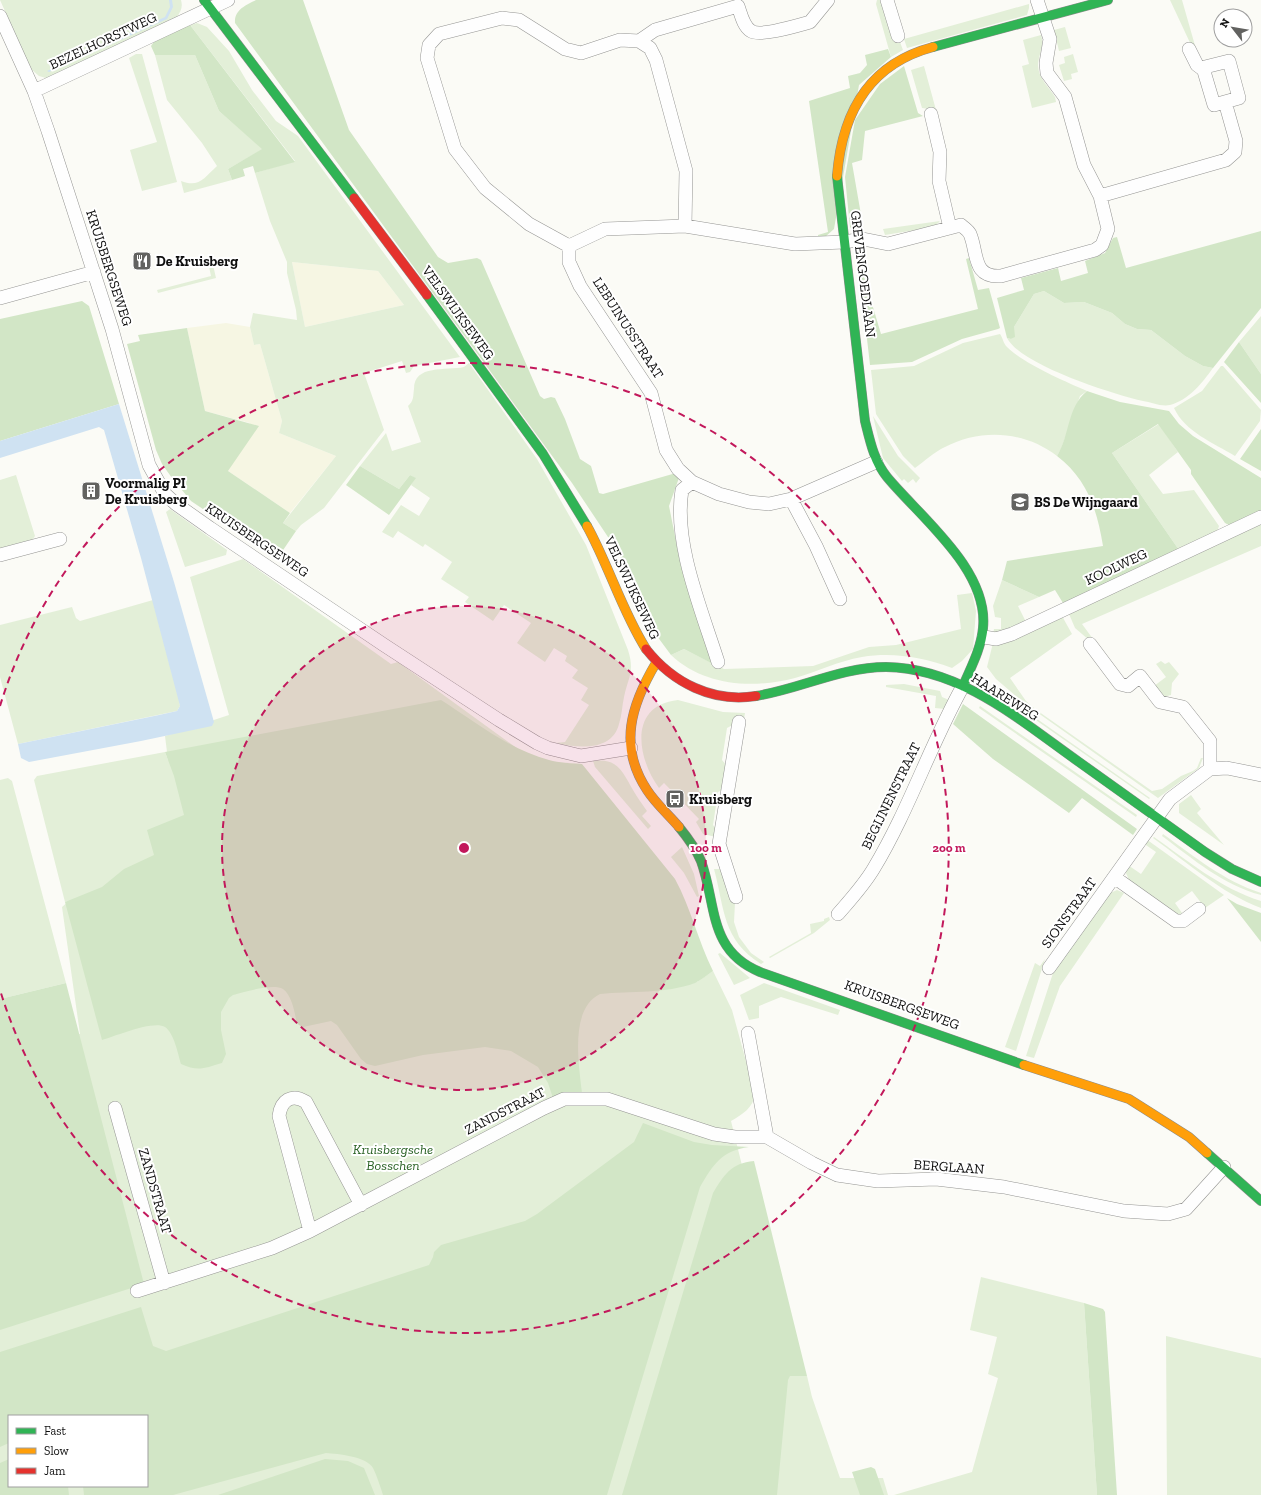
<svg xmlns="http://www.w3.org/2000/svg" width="1261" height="1495" font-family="'Zilla Slab',serif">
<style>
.farmland{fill:#f6f6e3}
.green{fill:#e3efd8;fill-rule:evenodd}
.forest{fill:#d2e6c6}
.water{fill:#cfe2f2}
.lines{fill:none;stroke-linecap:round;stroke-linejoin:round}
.street-casing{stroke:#959593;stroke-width:14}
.fast-casing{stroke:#8c8c8a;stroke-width:10}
.slow-casing{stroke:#8c8c8a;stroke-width:10}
.jam-casing{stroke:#8c8c8a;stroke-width:10}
.street{stroke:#fefefe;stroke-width:13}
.fast{stroke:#30b455;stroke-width:9}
.slow{stroke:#ff9f0a;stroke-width:9}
.jam{stroke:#e5322d;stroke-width:9}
.ring{fill:none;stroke:#c2185b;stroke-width:2;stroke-dasharray:7 5}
.labels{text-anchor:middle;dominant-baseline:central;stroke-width:4;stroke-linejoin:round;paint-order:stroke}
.street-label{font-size:14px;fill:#0f0f0f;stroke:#fff}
.poi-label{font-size:14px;font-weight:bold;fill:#0f0f0f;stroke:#fff;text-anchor:start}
.park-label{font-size:14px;font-style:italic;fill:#2a6225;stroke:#fff}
.centre{fill:#c2185b;stroke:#fff;stroke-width:2}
.ring-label{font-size:12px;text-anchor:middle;font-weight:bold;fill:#c2185b;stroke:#fff;stroke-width:4;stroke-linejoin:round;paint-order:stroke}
</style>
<rect width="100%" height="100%" fill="#fbfbf6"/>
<path class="farmland" d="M292 262 378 271 404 305 305 327Z
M226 323 250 327 254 345 260 344 282 421 279 433 336 456 290 513 228 471 250 423 205 411 187 328Z"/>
<path class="green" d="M0 0H181C183 7 181 11 177 17L46 78 39 76 31 69Z
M877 0H884L903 50 891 57 876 4Z
M1170 0H1182L1200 63 1199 62Z
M1029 4V8L1027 15 907 48 904 39Z
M197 23 207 27 229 51 252 90 276 121 298 136 460 357 414 366 410 372 406 373 402 361 364 373 384 430 324 508 301 525 296 531 283 523 336 456 279 433 282 421 260 344 254 345 250 327 253 313 297 320 296 310 287 273V262L270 221 255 173 295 161 190 25ZM292 262 378 271 404 305 305 327Z
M1065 27 1071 48 1059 51 1054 30Z
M1041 35C1045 46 1038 55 1038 66 1039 79 1049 87 1055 97L1056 102 1032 108 1022 66 1029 64 1023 40Z
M136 54H142L177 182 142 191 130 150 157 142 129 58Z
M1073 54 1078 72 1071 74 1072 79 1064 81 1059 65 1065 63 1064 57Z
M155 55H195L219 111 263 149 228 169 232 180 184 193 181 181C199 188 204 178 217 166L202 143 167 100Z
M924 66 936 110 922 108 911 70Z
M940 221 934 227 885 235 883 229Z
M211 256 216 278 158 293 157 290 211 276 207 257Z
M1044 291 1064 303 1084 302 1112 313 1125 324 1137 329 1151 330 1185 356 1203 366 1213 368C1202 383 1189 400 1170 405 1161 407 1151 402 1143 401 1112 394 1021 365 1007 338L1011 339 1014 337V327L1034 294Z
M1261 316V374L1239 342Z
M1000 334C1003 338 1003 343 1007 347 1024 364 1064 381 1087 391L1080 396 1061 449 1057 456C1025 431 981 428 945 447 934 452 925 461 915 468L903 456 876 414 871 370 914 366 963 343Z
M469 363 537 459 586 545 628 650C635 672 628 677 624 697 622 706 622 715 619 724 612 752 577 748 556 743L565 742 589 705 581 700 588 688 572 678 578 670 565 661 567 656 554 648 545 662 517 643 531 623 504 605 493 621 465 602 469 597 441 579 452 562 425 544 423 547 398 531 393 538 382 532 401 505 419 516 430 498 411 485 415 478 410 475 399 489 360 466 386 433 392 451 421 442 408 406C414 401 413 396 414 389 414 364 446 371 464 367Z
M1221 366H1223L1261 410 1260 421 1235 456C1214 443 1185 432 1174 408L1202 391Z
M873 416 898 456 920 478 916 483 913 479 908 483 904 479 902 481 883 458Z
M1159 424 1178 452 1149 475 1163 494 1194 490 1219 526 1217 532 1179 550 1112 453Z
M16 475 35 536 31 542 0 551V480Z
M170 509 227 550 226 555 185 567 166 512Z
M1261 521V546L1082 624 1093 639 1089 640 1075 628 1069 614Z
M243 559 391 664 398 662 551 773 697 982 713 971 732 1010 755 1094C753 1108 743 1114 731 1121L794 1376H807L812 1397 840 1478H883L888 1495H0V1043L80 1034 62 907 69 901 65 902 34 780 37 776 165 752 168 760 165 736 229 715 190 577ZM9 1416H147V1486H9Z
M1002 580 1039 597 1018 606 1026 622 993 635 994 629H1001V618L995 617 993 606Z
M972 593 976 611 973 649 962 661 952 668C922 657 893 652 862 657 838 661 817 672 795 678 752 689 704 686 671 655L684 649 724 669 813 666 869 647 896 645 961 629 957 595Z
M153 600 179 698 180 706 177 711 18 744 0 677V625L72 607 76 618 80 621Z
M1062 616 1072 634 1010 678 1026 701 1035 709 1152 791 1162 789 1181 776 1193 771 1197 768 1201 758H1203L1199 768 1158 798 1024 703 996 679 987 667 993 643Z
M1161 661 1165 664 1169 662 1179 674 1172 683 1171 695 1164 697 1154 686 1166 677 1156 664Z
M904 684 940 691 942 697 949 700 945 709 935 708 936 696 886 687V685Z
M993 684 1010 696 1020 707 1150 798 1149 799 990 688Z
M678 700 723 712 745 713 744 719 727 728 722 760 727 766 724 789 718 792 713 825 717 830 716 837 703 834 696 822 699 819 664 783 659 788C637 758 628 705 678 700Z
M980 706 1137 815 1136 817 979 708Z
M593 761C618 757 623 773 633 790 637 797 642 804 647 811L642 816 651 826 648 829 595 767Z
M8 778 12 781 66 983 0 999V780Z
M1191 795 1201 809 1197 813 1224 845 1179 813V804Z
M1163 834C1195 857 1224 881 1261 893V895C1223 885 1193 859 1162 836Z
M1154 837C1188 861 1220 888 1261 901V908C1221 893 1188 863 1153 838Z
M1146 839 1224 895 1205 908 1192 891 1175 903 1182 913 1179 915 1129 880 1126 873 1128 865 1141 874 1156 852 1143 843Z
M682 847 694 874 699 896 697 897 684 873 671 857Z
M714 869H721L735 903 734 922 739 937 751 953 764 962 761 964C722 939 725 910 714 869Z
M1117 890 1124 893 1060 986 1034 1058 1026 1056 1053 973 1108 894Z
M829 917 830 920 814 933 770 958 769 957 811 933 810 924 824 921V919Z
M720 953 750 978 734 985 718 954Z
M1045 959 1016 1051 1005 1047 1035 963 1040 966Z
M764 983 840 1010 838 1015 781 997 759 1006V1018L749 1020 740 995Z
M981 1277 1084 1303 1097 1495H894L972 1472 998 1378 988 1374 997 1337 970 1330Z
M1166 1336 1261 1358V1495H1167Z"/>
<path class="forest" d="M256 0H303L349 130 438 257 448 263 477 258 481 260 540 396 544 399 551 397 555 398 565 419 580 459 591 466 599 493 603 494 676 473 680 475 669 506 681 566 715 665 684 649 671 655 651 628 635 588 618 552 572 483 235 23C234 10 246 5 256 0Z
M190 25 295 162 255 173 253 166 243 169 245 176 232 180 228 169 262 149 219 111 195 55H155L151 46 156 39Z
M888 49 891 57 859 85 834 229 825 237H818V235L828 232 809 101 850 88 848 76 860 73 867 65 865 55Z
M904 66 918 113 923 116 865 131 862 160 852 163 864 232C857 234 854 234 850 227L845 177 855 120 880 84Z
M1261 231V308L1213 368 1203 366 1185 356 1151 330 1137 329 1125 324 1112 313 1084 302 1064 303 1044 291 1034 294 1014 327 1015 337 1011 339 1007 338 997 298 1024 290 1021 278 1058 268 1061 281 1088 273 1085 261 1105 253 1113 238 1117 237 1126 268Z
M969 258 978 290 989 288 1000 328 998 329 962 339 912 362 870 365 860 278 864 277 881 334 978 309 966 259Z
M82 301 89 306 119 404 0 441V319Z
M187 328 205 411 259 426 228 471 290 513 283 523 296 531 277 559 191 501 172 478 162 464 156 450 127 344 140 341 138 335Z
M1239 342 1261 374V403L1224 362Z
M1087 391 1120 402 1169 411 1179 424 1193 436 1261 478V512L1231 526 1225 523 1191 474V470L1158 424 1112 453 1179 550 1063 603 1055 590 1039 597 1002 580 1007 561 1103 546C1097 509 1087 479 1057 456 1070 435 1067 407 1087 391Z
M1261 429V471L1240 459Z
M360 466 399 489 410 475 416 478 389 515 346 485Z
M441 700C474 721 510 750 549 760 559 763 571 763 582 764L675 879C691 908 698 941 713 971 707 975 701 980 695 983 665 994 631 991 600 994 569 1009 579 1065 582 1093L553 1098 548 1083 538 1067 511 1051 485 1047 423 1055 375 1066 367 1064 361 1059 337 1025 331 1021 303 1027 297 1024C295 1014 292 995 283 989 273 983 245 992 233 995L229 998 221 1012V1030L226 1054 222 1063C205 1068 198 1072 181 1064 178 1054 174 1033 165 1027 153 1020 116 1036 102 1040L65 902 102 887 124 869 154 855 147 830 184 815 174 776 165 752Z
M963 704 1137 829 1133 835 1082 798 1069 813 993 759 953 724Z
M1227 898 1237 904 1261 913V942Z
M66 983 144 1284 0 1330V999Z
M643 1123 694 1142 712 1145 749 1147C721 1151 713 1165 700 1187L607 1495H383C380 1486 377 1476 373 1468 366 1456 338 1454 326 1453L173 1495H84L83 1486H147V1416H9V1443L0 1447V1352L141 1307 153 1346 166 1351 429 1265 433 1257 434 1252 441 1245 525 1221 537 1214 634 1142Z
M754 1161 807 1376H790L788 1380 777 1495H622L713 1193C724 1175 731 1163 754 1161Z
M1084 1303 1103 1309 1105 1312 1117 1495H1097Z
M9 1459V1486H68L69 1495H0V1463Z
M325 1459 348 1461 364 1468 375 1495H218Z
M871 1467 875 1469 884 1495H860L852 1472Z"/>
<path class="water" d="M169 0H172L173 7 167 19 49 72 47 71 165 17 170 7Z
M119 404 174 582 214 722 212 726 141 741 29 762 21 758 18 744 159 715 177 711 180 706 141 558 104 430 99 427 0 458V441Z"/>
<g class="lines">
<defs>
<path id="street" d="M828 0 810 22C799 25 760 37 751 31 743 26 741 14 738 6L655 30 639 41 620 40 581 53 565 49 519 20 502 18 439 34 429 45 427 58 455 149 485 188 529 224 569 246 605 229 685 226 795 244 844 242 863 239 888 244 961 225C964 228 968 230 970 234 978 253 972 278 1001 276L1095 250 1102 245 1108 229 1100 196 1084 165 1065 97 1047 73 1046 63 1050 39 1037 0
M887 0 898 36
M0 16 34 91 48 131 112 329 149 465 165 494 176 504 210 528 384 645 499 720 537 743 548 748 581 756 631 748
M639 41 650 48 656 60 686 171 685 226
M1189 49 1197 65 1201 68 1229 61 1239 98 1214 105 1203 68
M34 91 228 0
M931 114 940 152 939 181 950 228
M1100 196 1226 160 1235 152 1236 141 1225 102
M569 246V262L580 286 651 393 666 450 678 469 692 482 719 494 749 502 769 504 791 499 876 462
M0 298 94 272
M692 482 682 490C673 543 702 611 718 662
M791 499 816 546 840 599
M0 555 60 539
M984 637 996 639 1012 634 1261 517
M1090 644 1120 684 1128 686 1140 676 1160 702 1183 707 1210 741V769
M1114 877 1176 921H1183L1199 909
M736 897 719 844 739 722
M838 914C851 899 864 885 874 868 909 810 930 745 963 686
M1049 968 1170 799 1210 769 1227 768 1261 775
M748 1033 767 1137 812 1163 837 1175 878 1181 936 1179 1004 1187 1124 1211 1168 1214 1186 1209 1224 1167
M115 1108 164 1283
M310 1231 279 1116C281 1100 292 1093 306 1102L361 1205
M137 1291 272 1248 310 1231 544 1108 564 1099H607L714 1134 735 1137H767"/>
<path id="fast" d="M204 0 354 198
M933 47 1108 0
M837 176 865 421C870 441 874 461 887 477 921 518 989 570 983 628 981 649 971 667 963 686
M427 295 543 454 587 526
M756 696C800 689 841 667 886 667 961 668 1021 721 1079 762 1121 792 1163 822 1205 852L1232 869 1261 882
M679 827C688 838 696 849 701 861 717 905 708 951 760 972L1024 1065
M1207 1153 1261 1201"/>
<path id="slow" d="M837 176C842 113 869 64 933 47
M587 526C609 566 622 611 646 649
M656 663C631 705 618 746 647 790 656 804 669 815 679 827
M1024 1065 1129 1099 1189 1137 1207 1153"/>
<path id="jam" d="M354 198 427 295
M646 649C673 683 713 703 756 696"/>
</defs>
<use href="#street" class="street-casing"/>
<use href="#fast" class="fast-casing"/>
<use href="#slow" class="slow-casing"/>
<use href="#jam" class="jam-casing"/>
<use href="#street" class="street"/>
<use href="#fast" class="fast"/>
<use href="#slow" class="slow"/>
<use href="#jam" class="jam"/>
</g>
<circle cx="464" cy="848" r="242" fill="#c2185b" fill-opacity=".12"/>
<g class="ring">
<circle cx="464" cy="848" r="242"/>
<path d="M0 706A485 485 0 1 1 0 990"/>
</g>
<defs>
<symbol id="restaurant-square" viewBox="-11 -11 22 22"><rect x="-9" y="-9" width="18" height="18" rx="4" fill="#626260" stroke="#fff"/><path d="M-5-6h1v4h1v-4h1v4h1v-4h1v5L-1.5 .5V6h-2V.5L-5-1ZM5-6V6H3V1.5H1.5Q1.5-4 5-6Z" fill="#fff"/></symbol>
<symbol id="building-square" viewBox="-11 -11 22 22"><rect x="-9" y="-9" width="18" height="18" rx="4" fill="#626260" stroke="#fff"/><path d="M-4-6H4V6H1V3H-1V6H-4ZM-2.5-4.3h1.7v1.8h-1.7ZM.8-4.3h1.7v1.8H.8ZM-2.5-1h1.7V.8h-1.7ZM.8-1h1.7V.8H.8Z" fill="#fff"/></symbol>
<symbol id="school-square" viewBox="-11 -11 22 22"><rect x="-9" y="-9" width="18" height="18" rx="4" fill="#626260" stroke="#fff"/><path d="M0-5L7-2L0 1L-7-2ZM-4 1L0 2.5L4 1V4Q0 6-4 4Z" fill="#fff"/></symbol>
<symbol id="bus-square" viewBox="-11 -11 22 22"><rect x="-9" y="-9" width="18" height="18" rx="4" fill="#626260" stroke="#fff"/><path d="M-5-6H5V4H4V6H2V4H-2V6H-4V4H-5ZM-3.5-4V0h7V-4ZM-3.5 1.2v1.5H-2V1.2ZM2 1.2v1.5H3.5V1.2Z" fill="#fff"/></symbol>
</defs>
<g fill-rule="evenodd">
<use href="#restaurant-square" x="131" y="250" width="22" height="22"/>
<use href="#building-square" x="80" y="480" width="22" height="22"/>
<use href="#school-square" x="1009" y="491" width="22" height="22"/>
<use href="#bus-square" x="664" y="788" width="22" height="22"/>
</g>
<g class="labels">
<g class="street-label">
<text transform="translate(103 41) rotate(-25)">BEZELHORSTWEG</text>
<text transform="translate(109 268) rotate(72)">KRUISBERGSEWEG</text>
<text transform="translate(863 274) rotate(83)">GREVENGOEDLAAN</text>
<text transform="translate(458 313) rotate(54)">VELSWIJKSEWEG</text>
<text transform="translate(628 328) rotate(57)">LEBUINUSSTRAAT</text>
<text transform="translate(257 540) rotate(34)">KRUISBERGSEWEG</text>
<text transform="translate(1116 567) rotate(-25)">KOOLWEG</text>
<text transform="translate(632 588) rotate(65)">VELSWIJKSEWEG</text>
<text transform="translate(1005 697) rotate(32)">HAAREWEG</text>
<text transform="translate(891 796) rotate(-64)">BEGIJNENSTRAAT</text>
<text transform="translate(1069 913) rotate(-54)">SIONSTRAAT</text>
<text transform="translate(902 1005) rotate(20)">KRUISBERGSEWEG</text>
<text transform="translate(505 1111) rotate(-27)">ZANDSTRAAT</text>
<text transform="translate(949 1167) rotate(4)">BERGLAAN</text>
<text transform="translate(155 1191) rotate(74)">ZANDSTRAAT</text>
</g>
<g class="poi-label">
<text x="156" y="261">De Kruisberg</text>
<text x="105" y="483">Voormalig PI<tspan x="105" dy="16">De Kruisberg</tspan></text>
<text x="1034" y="502">BS De Wijngaard</text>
<text x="689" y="799">Kruisberg</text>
</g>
<g class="park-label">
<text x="393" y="1149">Kruisbergsche<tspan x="393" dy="16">Bosschen</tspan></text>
</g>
</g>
<circle cx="464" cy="848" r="6" class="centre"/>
<g class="ring-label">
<text x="706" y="852">100 m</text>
<text x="949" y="852">200 m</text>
</g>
<rect x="8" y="1415" width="140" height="72" fill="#ffffff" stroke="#9f9f9f"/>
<rect x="16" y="1428" width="20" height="6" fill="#30b455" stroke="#9f9f9f"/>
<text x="44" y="1435" font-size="12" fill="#0f0f0f">Fast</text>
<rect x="16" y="1448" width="20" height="6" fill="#ff9f0a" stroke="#9f9f9f"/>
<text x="44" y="1455" font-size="12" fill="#0f0f0f">Slow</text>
<rect x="16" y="1468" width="20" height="6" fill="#e5322d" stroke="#9f9f9f"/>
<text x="44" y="1475" font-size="12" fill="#0f0f0f">Jam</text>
<g transform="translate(1233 28) rotate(301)"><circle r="19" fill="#ffffff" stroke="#9f9f9f"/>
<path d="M0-3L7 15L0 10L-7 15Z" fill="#626260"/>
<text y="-6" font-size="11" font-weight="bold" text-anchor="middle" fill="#0f0f0f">N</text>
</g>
</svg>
